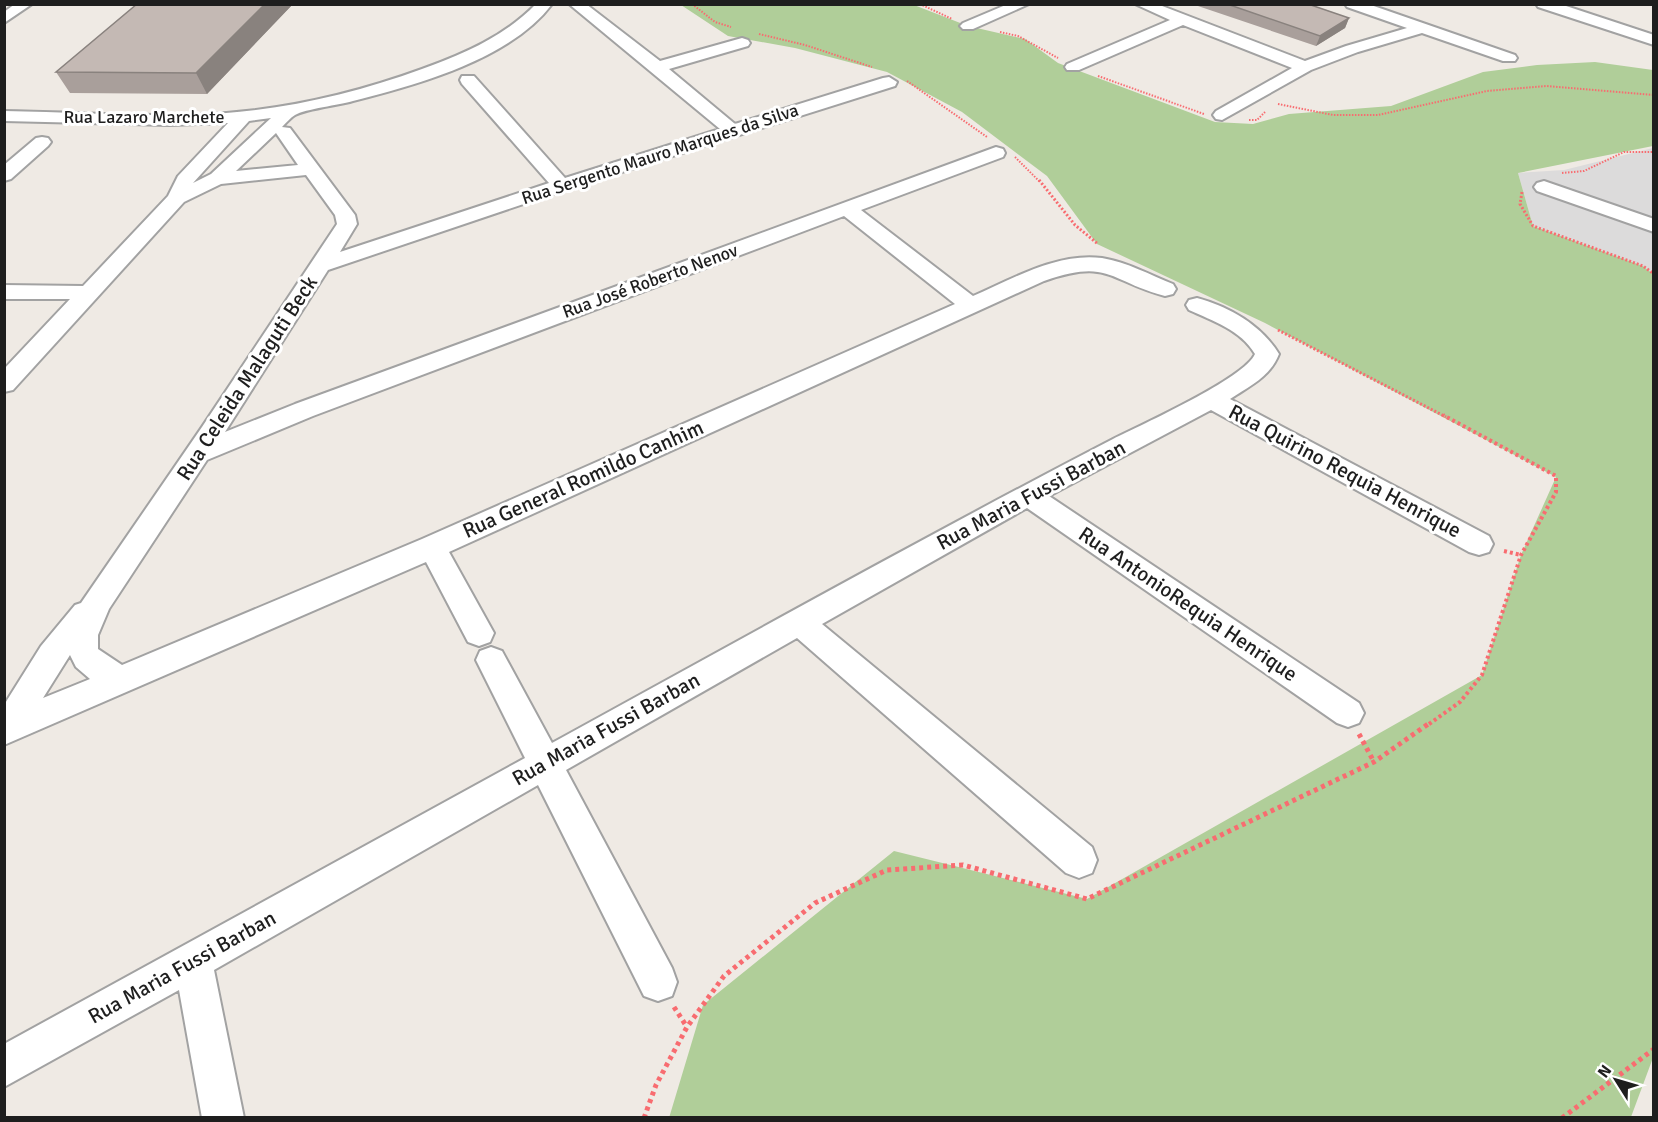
<svg xmlns="http://www.w3.org/2000/svg" width="1658" height="1122" font-family="Signika,sans-serif">
  <rect width="100%" height="100%" fill="#efeae4"/>
  <path fill="#dcdbdb" d="M1653,148V274L1643,266L1533,226L1518,173L1564,170Z"/>
  <path fill="#b0ce99" d="M681,5H914L968,26L1025,39L1058,63L1215,122L1253,124L1289,114L1391,106L1483,72L1537,65L1595,62L1653,70V146L1518,173L1533,226L1643,266L1653,274L1654,1055L1631,1117L669,1118L703,1005L894,851L1087,899L1482,675L1521,555L1556,477L1265,323L1097,244L1047,176L962,112L887,72L795,48L728,36Z"/>
  <g fill="none" stroke-linecap="round" stroke-linejoin="round">
    <defs>
      <path id="minor" d="M15,4H32L4,23V12Z
        M536,4H552C511,59 417,85 353,101C340,105 305,109 295,115C290,118 286,123 282,127L290,128L355,215L357,224L340,252L549,183L462,84L460,80L462,76H474L565,178L720,129L569,4H586L660,61L742,38L748,40L750,43L748,46L669,69L735,124L883,78L889,77L897,82L895,86L568,189L328,270L225,432L295,404L996,147L1003,149L1005,153L1003,157L861,210L973,296C1012,279 1058,252 1102,258C1127,262 1150,275 1173,284L1176,289L1173,294L1165,296C1108,281 1110,258 1044,281L449,552L494,633L490,642L479,646L468,642L426,562L4,745V705L41,646L75,605L81,603L202,427L337,224L335,215L306,175L221,184L184,202L13,390L4,392V369L70,299H4V285L83,286L168,196L178,176L228,123L169,125L4,121V111C67,112 129,116 191,115C270,113 348,96 422,69C464,54 505,36 536,4ZM271,118L211,174L193,183L249,121ZM276,133L298,165L236,171ZM844,216L955,304L422,539L122,665L98,649V635L109,609L207,460L313,416ZM70,655L76,667L90,679L43,698Z
        M1008,4H1029L973,29H963L960,26L963,23Z
        M1135,4H1157L1305,61L1346,46L1407,28L1347,7L1345,4H1368L1515,55L1517,58L1515,61H1503L1422,33L1358,52L1311,70L1222,120L1216,119L1213,115L1216,111L1292,68L1183,25L1079,70H1067L1065,67L1067,64L1170,20Z
        M1536,4H1560L1654,35V45L1538,7Z
        M42,137L48,138L51,142L48,146L11,179L4,181V165L36,138Z
        M1544,181L1654,219V232L1537,191L1534,187L1537,183Z
        M1197,298C1230,307 1261,325 1279,354C1270,377 1250,386 1230,399L1489,536L1493,544L1489,552L1479,555L1469,552L1211,410L1049,496L1359,703L1364,713L1359,723L1348,727L1337,723L1027,508L822,624L1092,847L1097,860L1092,873L1079,878L1066,873L797,638L566,770L672,968L677,982L672,996L658,1001L644,996L538,785L214,970L244,1118H202L179,990L4,1087V1044L525,758L476,660L480,651L491,647L502,651L552,743C738,641 924,537 1113,439C1141,425 1245,378 1255,354C1241,330 1213,321 1189,310L1186,305L1189,300Z"/>
    </defs>
    <use href="#minor" stroke="#a2a2a2" stroke-width="4"/>
    <path stroke="#f86c70" stroke-width="2" stroke-dasharray="1.5 1.5" stroke-linecap="butt" d="M692,4L715,22L731,27
      M920,4L952,19
      M1000,32L1018,36L1058,58
      M759,34L805,45L872,67
      M1098,76L1204,114
      M907,81L987,137
      M1278,104L1333,115H1378L1487,91L1547,86L1654,95
      M1249,120H1257L1265,112
      M1015,157L1040,182
      M1562,173L1584,171L1624,152H1654"/>
    <path stroke="#f86c70" stroke-width="3" stroke-dasharray="2 2" stroke-linecap="butt" d="M1039,180L1075,225L1098,244
      M1522,192L1520,204L1533,226L1643,266L1654,274
      M1278,330L1446,417"/>
    <path stroke="#f86c70" stroke-width="4" stroke-dasharray="3 3" stroke-linecap="butt" d="M1504,551L1521,555
      M1429,724L1460,702L1482,675L1521,555L1556,492V476L1443,415"/>
    <path stroke="#f86c70" stroke-width="5" stroke-dasharray="4 4" stroke-linecap="butt" d="M1359,734L1374,762
      M674,1007L687,1027
      M644,1118L656,1085L687,1027L724,976L815,903L887,870L963,865L1087,899L1374,762L1431,722
      M1562,1118L1654,1049"/>
    <use href="#minor" fill="#fff" fill-rule="evenodd"/>
  </g>
  <path fill="#a99f9b" d="M293,4L207,94L70,93L56,72Z
    M1192,4H1308L1349,18L1345,28L1316,46Z"/>
  <path fill="#89827e" d="M265,4H293L207,94L196,73Z
    M1349,18L1345,28L1316,46L1320,36Z"/>
  <path fill="#c4b9b4" stroke="#89827e" stroke-width="1.5" d="M137,4H265L196,73L56,72Z
    M1227,4H1308L1349,18L1320,36Z"/>
  <g text-anchor="middle" stroke-width="6" stroke-linejoin="round" paint-order="stroke">
    <g font-size="18" fill="#1e1e1e" stroke="#fff">
      <text x="144" y="123">Rua Lazaro Marchete</text>
      <text transform="translate(660 154) rotate(-18)" y="6">Rua Sergento Mauro Marques da Silva</text>
      <text transform="translate(650 281) rotate(-20)" y="6">Rua José Roberto Nenov</text>
    </g>
    <g font-size="21" fill="#1e1e1e" stroke="#fff">
      <text transform="translate(247 378) rotate(-57)" y="7">Rua Celeida Malaguti Beck</text>
      <text transform="translate(1345 471) rotate(28)" y="7">Rua Quirino Requia Henrique</text>
      <text transform="translate(583 479) rotate(-24)" y="7">Rua General Romildo Canhim</text>
      <text transform="translate(1031 495) rotate(-28)" y="7">Rua Maria Fussi Barban</text>
      <text transform="translate(1188 604) rotate(34)" y="7">Rua AntonioRequia Henrique</text>
      <text transform="translate(606 729) rotate(-29)" y="7">Rua Maria Fussi Barban</text>
      <text transform="translate(182 967) rotate(-29)" y="7">Rua Maria Fussi Barban</text>
    </g>
  </g>
  <rect width="1658" height="1122" fill="none" stroke="#1e1e1e" stroke-width="12"/>
  <g transform="translate(1616 1080) rotate(307)" stroke="#ffffff" stroke-width="4.5" paint-order="stroke">
  <path d="M0-4.5L10 22L0 15L-10 22Z" fill="#1e1e1e"/>
  <text y="-9" font-size="16" font-weight="bold" text-anchor="middle" fill="#1e1e1e">N</text>
  </g>
</svg>
